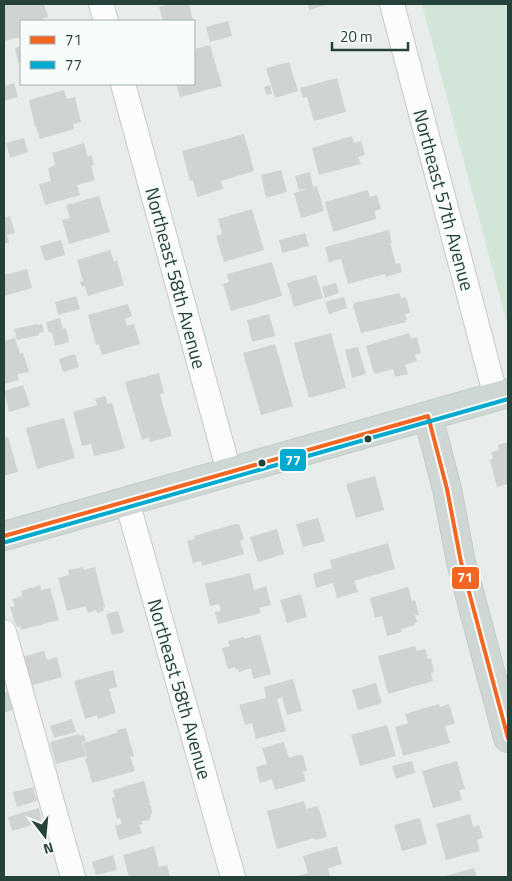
<svg xmlns="http://www.w3.org/2000/svg" width="512" height="881" font-family="'Titillium Web',sans-serif">
  <rect width="100%" height="100%" fill="#e8edeb"/>
  <path fill="#d1e6d8" d="M422,4H508V327Z"/>
  <path fill="#cfd4d2" d="M4,4H44L48,17L41,19L42,21H21V37L4,41Z
    M170,4H189L193,21H163L159,7Z
    M308,4H329L309,10Z
    M228,21L232,36L210,42L206,27Z
    M210,45L222,86L180,97L176,84H194V49Z
    M21,46V62L18,63L15,48Z
    M289,62L298,91L275,98L266,68Z
    M337,78L346,112L314,121L307,97L303,98L300,88Z
    M14,83L18,97L4,101V86Z
    M270,85L272,94L266,95L264,87Z
    M64,90L67,99L75,97L81,122L73,124L74,129L40,139L36,126L35,127L29,100Z
    M244,134L254,171L221,181L223,189L197,197L193,180L190,181L182,151Z
    M352,136L354,143L361,141L365,155L358,157L361,164L319,175L312,148Z
    M24,138L28,152L10,158L6,143Z
    M84,143L88,157L91,155L94,165L91,166L95,180L77,185L80,195L45,205L39,184L51,181L48,168L55,165L52,153Z
    M281,170L287,192L266,198L261,175Z
    M310,172L313,187L317,186L324,211L301,218L294,193L307,189L299,190L295,176Z
    M368,190L370,197L377,195L381,209L375,211L376,219L333,232L325,202Z
    M99,196L110,232L69,244L62,220L70,218L66,205Z
    M252,209L264,250L224,262L216,236L222,234L218,219Z
    M10,216L15,233L7,235L9,243L4,244V218Z
    M389,230L392,243H390L396,264L400,263L402,272L386,277L385,274L348,284L341,259L329,262L325,247Z
    M305,233L309,246L282,253L279,240Z
    M61,240L65,255L45,261L40,246Z
    M110,250L114,262L117,260L124,285L88,296L85,286L82,287L80,282L83,281L77,260Z
    M272,262L282,296L231,311L223,284L229,282L227,274Z
    M27,269L32,288L4,296V275Z
    M316,275L323,298L294,307L287,283Z
    M336,283L339,293L325,298L322,287Z
    M399,293L401,298L406,297L410,311V313L405,314L407,320H405L406,322L361,333L353,305H354V303Z
    M76,296L80,309L58,315L55,302Z
    M344,297L347,308L329,314L325,302Z
    M128,304L132,316L125,319L127,326L134,324L140,344L102,355L99,344L96,345L88,315Z
    M269,314L275,336L252,342L247,320Z
    M60,318L63,329L66,328L69,342L55,346L52,332L49,333L46,322Z
    M37,324L38,325L42,324L44,332L39,333V335L17,340L14,329Z
    M331,333L346,388L309,398L294,343Z
    M409,333L411,339L417,337L421,353L415,355L417,361L405,365L408,374L395,377L393,369L374,374L366,346Z
    M15,338L20,354L23,353L29,372L17,374L19,380L4,384V341Z
    M275,344L293,406L261,415L243,353Z
    M358,347L366,374L352,378L345,350Z
    M75,354L79,367L63,372L59,359Z
    M159,373L164,393L160,395L172,436L150,442L149,438L142,440L125,382Z
    M23,385L30,406L9,412L4,391Z
    M106,396L107,404L112,403L125,448L120,450L94,456L91,444L82,446L73,412L97,405L95,399Z
    M64,418L75,458L37,469L26,428Z
    M8,437L18,472L4,476V438Z
    M508,442V484L497,487L490,460L493,459L491,452L499,450L498,445Z
    M375,476L384,510L356,518L346,484Z
    M318,518L325,541L303,547L296,524Z
    M235,524H239L244,539L240,541L244,554L202,566L201,561L193,563L187,541L195,539L194,536Z
    M277,529L284,554L258,562L250,537Z
    M388,543L395,569L354,581L358,592L337,598L333,583L316,588L313,574L332,568L330,560Z
    M83,567L84,570L95,567L105,607H103L104,611L97,613L96,610L88,613L86,606L67,611L58,578L69,575L68,570Z
    M250,573L254,590L266,586L271,605L259,608L261,613L218,624L215,612L221,611L219,604L210,606L205,584Z
    M40,585L41,590L50,588L59,620L21,630L20,626L17,627L16,623H15L10,607L15,606L12,599L22,596L21,591Z
    M408,587L412,601L415,600L419,615H415L417,622L414,623L415,625L401,629L402,632L387,636L382,616L375,618L370,598Z
    M301,594L307,617L287,623L280,600Z
    M118,611L124,632L112,635L106,614Z
    M260,634L271,674L253,679L251,668L239,672L238,669L236,670L235,667L228,669L222,648L230,646L228,641L244,637V639Z
    M415,646L417,651L425,649L428,659L431,658L434,672L431,673L433,681L388,694L378,656Z
    M44,651L47,660L57,657L62,677L26,687L18,658Z
    M113,670L117,687L109,689L116,713L98,719L97,715L85,719L74,681Z
    M293,679L302,711L287,715L282,697L277,699L286,731L256,739L252,723L245,725L239,705L266,698L264,687Z
    M376,683L382,703L358,710L352,690Z
    M10,691L15,709L4,713V693Z
    M439,704L440,707L449,704L455,724L445,726L450,743L403,756L395,727L408,723L405,714Z
    M72,719L76,732L54,738L50,726Z
    M387,725L396,756L360,766L351,735Z
    M126,728L134,756L130,757L135,771L92,783L85,759L87,758L83,743L117,733V730Z
    M79,734L80,736L84,735L86,741L82,742L86,756L56,764L50,742Z
    M284,742L289,758L298,755H303L307,771L303,772L306,781L275,790L272,779L260,783L256,767L267,764L262,748Z
    M412,761L415,773L396,779L392,766Z
    M457,761L465,789L459,790L462,800L433,808L422,771Z
    M144,781L150,803L148,804L151,806L152,812L149,820L142,821L143,824L139,825L142,833L119,840L115,826L122,824L120,818L117,819L112,798L115,797L113,790Z
    M33,787L37,801L17,807L13,792Z
    M304,801L306,809L318,806L327,837L315,840L314,838L277,849L267,811Z
    M39,808L42,822L12,831L8,817Z
    M470,814L473,827L479,825L483,838L477,840L480,851L446,860L436,824Z
    M420,818L427,844L402,851L394,825Z
    M154,846L159,867L167,865L170,877H129L123,855Z
    M337,846L342,864L328,868L330,877H294L308,873L303,856Z
    M113,855L117,870L96,875L92,862Z
    M474,868L477,877H442Z"/>
  <g fill="none" stroke-linecap="round" stroke-linejoin="round">
    <defs>
      <path id="minor" d="M101,4L106,21
        M392,4L496,397
        M123,84L229,472
        M127,501L233,877
        M4,632L73,877"/>
      <path id="major" d="M428,416L447,489L461,562L508,738
        M4,536L508,393"/>
    </defs>
    <use href="#minor" stroke="#c5cac8" stroke-width="26"/>
    <use href="#major" stroke="#c3ccc9" stroke-width="30"/>
    <use href="#minor" stroke="#fcfcfc" stroke-width="24"/>
    <use href="#major" stroke="#cfd7d5" stroke-width="28"/>
    <defs>
      <path id="bus-1" d="M428,416L447,489L461,562L508,738
        M4,536L428,416"/>
      <path id="bus-2" d="M6,542L508,399"/>
    </defs>
    <use href="#bus-1" stroke="#f7fbf9" stroke-width="8"/>
    <use href="#bus-2" stroke="#f7fbf9" stroke-width="8"/>
    <use href="#bus-1" stroke="#f26522" stroke-width="4"/>
    <use href="#bus-2" stroke="#00a9ce" stroke-width="4"/>
  </g>
  <g fill="#24423a" stroke="#f7fbf9" stroke-width="2">
    <circle cx="368" cy="439" r="4.5"/>
    <circle cx="262" cy="463" r="4.5"/>
  </g>
  <g text-anchor="middle" stroke-width="4" stroke-linejoin="round" paint-order="stroke">
    <g font-size="19" fill="#24423a" stroke="#f7fbf9">
      <text transform="translate(444 200) rotate(75)" y="7">Northeast 57th Avenue</text>
      <text transform="translate(176 278) rotate(75)" y="7">Northeast 58th Avenue</text>
      <text transform="translate(180 689) rotate(74)" y="7">Northeast 58th Avenue</text>
    </g>
  </g>
  <g stroke="#f7fbf9" stroke-width="2">
    <rect x="279" y="448" width="28" height="24" rx="5" fill="#00a9ce"/>
    <rect x="451" y="566" width="29" height="24" rx="5" fill="#f26522"/>
  </g>
  <g font-size="14" text-anchor="middle" font-weight="bold" fill="#fff">
    <text x="293" y="465">77</text>
    <text x="465" y="582">71</text>
  </g>
  <rect width="512" height="881" fill="none" stroke="#24423a" stroke-width="10"/>
  <rect x="20" y="20" width="175" height="65" fill="#f7fbf9" stroke="#a3b1ad"/>
  <rect x="30" y="36" width="25" height="8" fill="#f26522" stroke="#a3b1ad"/>
  <text x="65" y="45" font-size="15" fill="#24423a">71</text>
  <rect x="30" y="61" width="25" height="8" fill="#00a9ce" stroke="#a3b1ad"/>
  <text x="65" y="70" font-size="15" fill="#24423a">77</text>
  <g transform="translate(45 836) rotate(164)" stroke="#f7fbf9" stroke-width="4" paint-order="stroke">
  <path d="M0-4L9 19L0 12L-9 19Z" fill="#24423a"/>
  <text y="-8" font-size="14" font-weight="bold" text-anchor="middle" fill="#24423a">N</text>
  </g>
  <path d="M332 42v8h76v-8" fill="none" stroke="#24423a" stroke-width="2.5"/>
  <text x="340" y="42" font-size="15" fill="#24423a" stroke="#f7fbf9" stroke-width="4" paint-order="stroke">20 m</text>
</svg>
